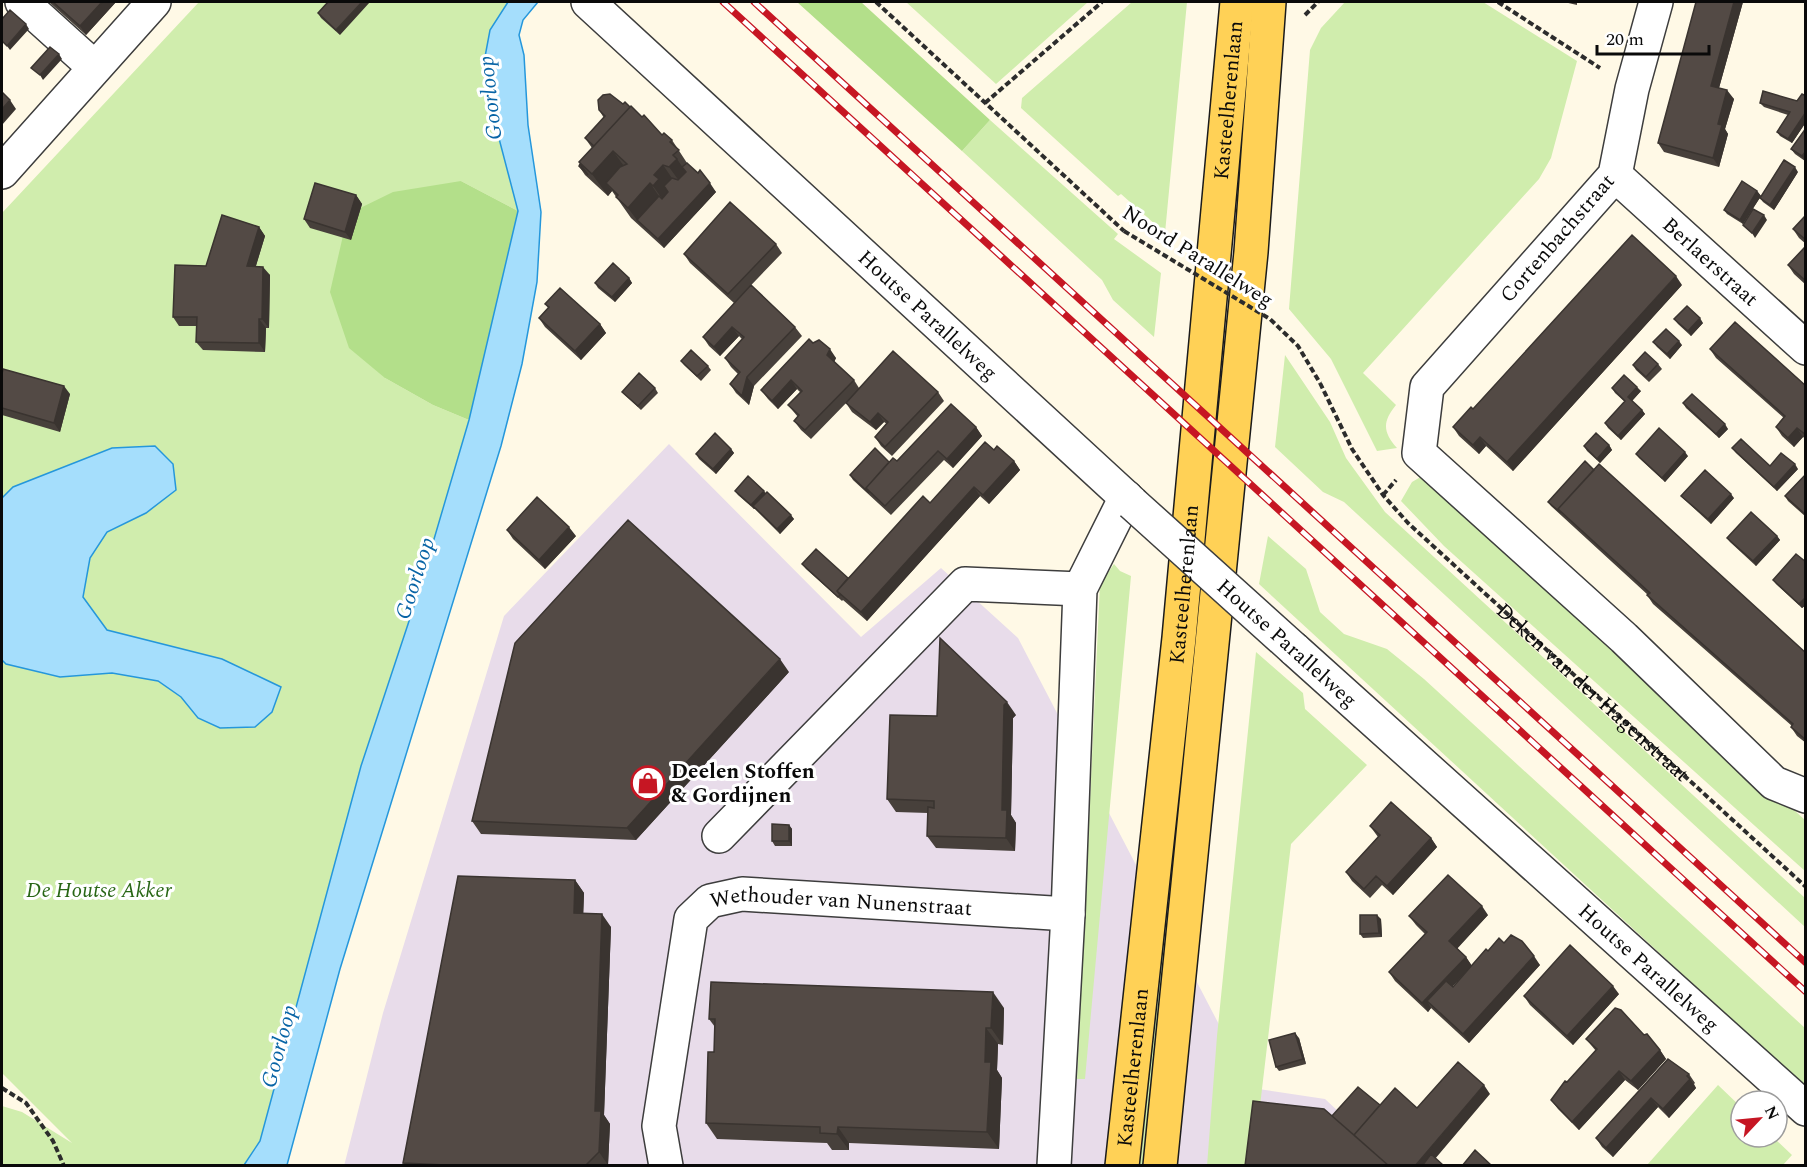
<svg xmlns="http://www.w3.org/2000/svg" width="1807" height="1167" font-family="Spectral,serif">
  <rect width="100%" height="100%" fill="#fff9e6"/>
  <path fill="#e8dcea" d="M669,444L861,637L941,568L1018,638L1252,1088L1325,1099L1396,1165L344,1166L383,1013L504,616Z"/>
  <path fill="#d0edad" d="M199,2H508L490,30L496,127L518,211L461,181L385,378L433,405L469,420L417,597L361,766L260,1141L244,1165H2V1106L22,1112L72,1143L2,1073V660L6,664L60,677L112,673L158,681L181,697L198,718L220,728L255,726L222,659L107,630L82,597L90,558L107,532L146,513L155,446L112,448L13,487L2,498V213Z
    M906,2H1088L996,84Z
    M1132,2H1187L1165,233L1121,194L1118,196L1021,108L1022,98Z
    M1345,2H1483L1577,61L1551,158L1539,179L1363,373L1396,405C1383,421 1382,431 1397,448L1377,451L1331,359L1289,309L1310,50L1321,28Z
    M990,120L1118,234L1114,239L1161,273L1154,337L1113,300L1102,280L962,151Z
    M1285,355L1330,422L1346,458L1385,512L1805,898V927L1344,502L1323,492L1275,447Z
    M1424,475L1805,820V871L1444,546L1401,501L1412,482Z
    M1268,536L1306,569L1320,612L1344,634L1387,649L1424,679L1805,1028V1087L1259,584Z
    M1114,564L1120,571L1131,576L1085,1079H1077L1100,584Z
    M1185,634L1198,636L1148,1165L1135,1166Z
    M1256,652L1303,693L1305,709L1367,765L1291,844L1253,1165L1207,1166L1217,1036Z
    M1718,1085L1741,1107V1137H1773L1792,1155L1783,1165H1647Z"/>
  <path fill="#b3df8a" d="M797,2H861L990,120L962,151Z
    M461,181L518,211L469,420L433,405L385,378L349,348L330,292L348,214L393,192Z"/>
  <path fill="#a5defc" stroke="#2597db" stroke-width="1.5" d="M508,2H538L523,20L519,35L524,55L528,125L541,212L537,282L522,364L501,446L340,969L287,1165H244L260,1141L361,766L417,597L469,420L518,211L496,127L484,62L490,30Z
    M155,446L173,464L176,490L146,513L107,532L90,558L83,597L107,630L222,659L281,687L272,712L255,727L220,728L198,718L181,697L158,681L112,673L60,677L6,664L2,660V498L13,487L112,448Z"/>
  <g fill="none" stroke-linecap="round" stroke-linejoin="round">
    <defs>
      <g id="minor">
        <path d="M22,2L94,67"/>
        <path id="s2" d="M588,2L1132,503"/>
        <path d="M1656,2L1632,89L1615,175L1427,387L1419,453L1624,638L1774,783L1806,796"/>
        <path d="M2,172L154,2"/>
        <path id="s3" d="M1615,175L1806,348"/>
        <path id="s4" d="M1294,649L1806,1109"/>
        <path d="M719,836L965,584L1080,589"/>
        <path id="s5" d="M666,1166L659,1126L691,919L710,901L742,894L1068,914"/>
        <path d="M1054,1166L1068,914L1080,589L1126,497"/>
      </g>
      <g id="major">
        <path id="s6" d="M1122,1166L1179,638L1237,2"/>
        <path d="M1160,1166L1251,252L1269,2"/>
      </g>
    </defs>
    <use href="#minor" stroke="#3d3d3d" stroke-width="36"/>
    <use href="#major" stroke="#1b1b1b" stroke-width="36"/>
    <g stroke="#2c2c2c" stroke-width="4" stroke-dasharray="6 3" stroke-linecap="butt">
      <path d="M876,2L1124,231"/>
      <path d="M1498,2L1600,68"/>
      <path d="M1305,15L1318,2"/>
      <path d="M985,103L1102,2"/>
      <path id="s1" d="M1320,383L1352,449L1383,495L1408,523L1806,887"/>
      <path d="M1383,495L1396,480"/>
      <path d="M2,1088L26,1103L53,1141L64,1166"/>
    </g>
    <use href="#minor" stroke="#fff" stroke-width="33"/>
    <use href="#major" stroke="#ffd156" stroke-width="33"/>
    <defs>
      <path id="rail" d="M723,2L1806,992
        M754,2L1806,963"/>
    </defs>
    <use href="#rail" stroke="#c61623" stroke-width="7"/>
    <use href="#rail" stroke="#fff" stroke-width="4.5" stroke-dasharray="14" stroke-linecap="butt"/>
    <defs>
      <path id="minor-bridge" d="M1132,503L1294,649"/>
    </defs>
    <use href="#minor-bridge" stroke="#3d3d3d" stroke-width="36" stroke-linecap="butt"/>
    <path stroke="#2c2c2c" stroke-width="4" stroke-dasharray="6 3" stroke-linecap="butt" d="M1124,231L1270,319L1298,346L1320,383"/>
    <use href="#minor-bridge" stroke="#fff" stroke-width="33"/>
  </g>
  <path fill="#47403b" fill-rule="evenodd" d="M49,2H116L86,35Z
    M328,2L340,35L321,18L318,13Z
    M1564,2H1577V5Z
    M1743,2L1719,88L1734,99L1725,129L1728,134L1719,167L1664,152L1658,143Z
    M1806,96V122L1792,143L1780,136L1777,132L1788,115L1764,107L1760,103L1797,101Z
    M623,104L630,107L662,135L672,140L687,163L716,192L664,248L631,218L612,191L608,196L585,175L579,166L592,148L585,138L604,118L599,110Z
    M1806,128V160L1805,161L1795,154L1791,149Z
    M1798,172L1774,210L1763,202L1760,198Z
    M1757,191L1761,196L1743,224L1727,214L1724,210Z
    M356,195L362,204L351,240L310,228L304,219Z
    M1806,215V244L1799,238L1793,229Z
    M259,227L265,236L256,266L270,275L269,328H266L265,352L203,350L196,342L197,326H179L173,317L206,266Z
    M776,244L782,253L734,303L690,263L684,254Z
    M1806,246V285L1794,274L1788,265Z
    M629,278L632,283L615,302L598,288L595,283Z
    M751,285L795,327L802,336L754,386L749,405L736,393L730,384L738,374L731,367L725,358L742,339L739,336L720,356L709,346L703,337Z
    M1682,285L1513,471L1486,446L1479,454L1459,436L1453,427L1473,409Z
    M545,304L600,324L606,333L581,360L545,327L539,318L548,308Z
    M1674,319L1703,323L1691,336L1678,324Z
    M1653,342L1682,345L1670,359L1657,347Z
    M813,343L836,358L834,362L854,380L859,388L938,392L944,401L892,456L881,446L875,437L887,424L884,422L876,430L852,412L846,403L849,400L811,439L801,430L794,421L798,417L788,405L800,392L797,389L778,409L768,399L761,390Z
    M1710,349L1806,386V439L1803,437L1794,447L1782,436L1776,427L1784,418L1716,358Z
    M681,361L708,366L711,370L701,381L684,365Z
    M1658,364L1662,369L1649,382L1636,370L1633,365Z
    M2,374L70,394L60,432L2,415Z
    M655,388L658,393L641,410L626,396L622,392Z
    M1612,388L1641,391L1632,401L1642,410L1645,414L1621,440L1608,428L1605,423L1625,402L1615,393Z
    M1683,403L1728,429L1719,438L1686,408Z
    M976,427L982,436L953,468L944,460L891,515L853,480L850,475L889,462L897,461Z
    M1609,445L1612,450L1600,463L1587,451L1584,446Z
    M1732,448L1770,466L1798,469L1777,491L1736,453Z
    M731,449L734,453L716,474L699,459L696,454Z
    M994,450L1014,461L1020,470L989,504L980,496L867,621L843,600L842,601L806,569L802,564L848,578L930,503Z
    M1636,454L1688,456L1665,482L1639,458Z
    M1594,470L1806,653V743L1797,736L1791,727L1792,726L1653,604L1647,595H1648L1551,506L1548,502Z
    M1806,474V517L1788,501L1785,496Z
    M735,491L766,493L794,519L780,534L755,509H754L738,495Z
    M1681,496L1734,498L1711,524L1685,500Z
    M507,530L576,536L545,569L513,539Z
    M1777,536L1780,540L1756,566L1730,542L1727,538Z
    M1806,562V605L1802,608L1776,584L1773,580Z
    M789,672L636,840L481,834L472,821Z
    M1016,715L1013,718L1011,815L1016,823L1015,851L936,848L927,836L928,813L896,812L887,799L937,716Z
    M789,825L792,829V846H775L772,841Z
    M1370,826L1431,838L1437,847L1393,895L1382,885L1370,898L1352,881L1346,872L1378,837Z
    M575,880L584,893L583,913L611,927L604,1115L610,1124L608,1165L405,1166L403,1163Z
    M1488,915L1457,948L1466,957L1472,966L1488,951L1504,943L1540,965L1469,1043L1431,1008L1428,1012L1395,981L1389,972L1425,934L1416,925L1409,916ZM1472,966L1453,987L1452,986Z
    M1381,919L1382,937L1363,938L1360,934Z
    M1619,994L1573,1045L1530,1005L1524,996Z
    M1004,1008L1003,1045L998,1044L997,1070L1002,1078L999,1149L849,1143V1150H832L827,1143L717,1139L706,1123L714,1052L715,1027L709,1019Z
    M1644,1035L1660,1050L1666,1059L1638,1090L1625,1080L1579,1130L1558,1109L1551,1100L1596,1051L1586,1039Z
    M1299,1038L1306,1064L1279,1071L1276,1067Z
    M1689,1074L1695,1083L1694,1084L1696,1088L1669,1118L1658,1107L1613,1157L1602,1147L1596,1138Z"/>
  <path fill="#3a3430" d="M102,2H116L86,35L80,26Z
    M362,2H370L340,35L336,30Z
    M1734,2H1743L1717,95L1711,86Z
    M26,24L29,29L10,50L7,46Z
    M59,54L62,59L43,80L40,75Z
    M1727,90L1734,99L1725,129L1728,134L1719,167L1713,158L1718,124Z
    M10,100L16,109L2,125V109Z
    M1806,112V122L1792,143L1788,139Z
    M613,151L629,173L606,183L612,191L608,196L592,174Z
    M1806,151V160L1805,161L1802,156Z
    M677,159L692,181L685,189L669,167Z
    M663,165L678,187L668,207L653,186L654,175Z
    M1795,167L1798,172L1774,210L1770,205Z
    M650,183L665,205L637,220L628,208Z
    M710,183L716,192L664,248L658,239Z
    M1757,191L1761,196L1743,224L1740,220Z
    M356,195L362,204L351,240L345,232Z
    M1764,215L1767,220L1755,238L1752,233Z
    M259,227L265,236L253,275L247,266Z
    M263,267L270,275L269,328L262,319Z
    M1676,276L1682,285L1513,471L1507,462Z
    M629,278L632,283L615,302L612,297Z
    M1700,318L1703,323L1691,336L1688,331Z
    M259,319L266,328L265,352L259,343Z
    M600,324L606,333L581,360L575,351Z
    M732,327L739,336L720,356L714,347Z
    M1679,341L1682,345L1670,359L1667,354Z
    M830,349L836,358L833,364L827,355Z
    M747,377L754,386L749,405L742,396Z
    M791,380L797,389L778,409L772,401Z
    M64,386L70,394L60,432L54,423Z
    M1637,387L1641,391L1631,402L1628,397Z
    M1642,410L1645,414L1621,440L1618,436Z
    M878,413L884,422L876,430L870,422Z
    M1725,424L1728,429L1719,438L1716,434Z
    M976,427L982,436L953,468L947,459Z
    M1797,428L1803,437L1794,447L1788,438Z
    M1480,437L1486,446L1479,454L1473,445Z
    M1609,445L1612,450L1600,463L1597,459Z
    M731,449L734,453L716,474L713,469Z
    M1685,452L1688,456L1665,482L1662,478Z
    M1014,461L1020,470L989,504L983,495Z
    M1795,464L1798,469L1777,491L1774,487Z
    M974,487L980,496L867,621L861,612Z
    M764,491L767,495L753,506L755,509H754L751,505Z
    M1731,494L1734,498L1711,524L1708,519Z
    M791,515L794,519L780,534L777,529Z
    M569,527L576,536L545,569L539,560Z
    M1777,536L1780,540L1756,566L1753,561Z
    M1806,597V605L1802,608L1799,604Z
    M780,659L789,672L636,840L627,828Z
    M1007,702L1016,715L1013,718L1011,815L1016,823L1015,851L1006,838L1002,810L1004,705Z
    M789,825L792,829V846L789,841Z
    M1431,838L1437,847L1393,895L1387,886Z
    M575,880L584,893L583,926L574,913Z
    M1482,906L1488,915L1456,950L1449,941Z
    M602,914L611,927L604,1115L610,1124L608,1165L599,1152L595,1111Z
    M1377,915L1381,919L1382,937L1379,933Z
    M1534,956L1540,965L1469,1043L1463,1034Z
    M1466,957L1472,966L1433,1007L1427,1001L1431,1008L1428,1012L1422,1003Z
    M1613,986L1619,994L1573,1045L1567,1036Z
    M993,992L1004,1008L1003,1045L991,1028Z
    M986,1028L998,1044L997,1070L1002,1078L999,1149L987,1132L985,1062Z
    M1295,1033L1299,1038L1306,1064L1303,1059Z
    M1660,1050L1666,1059L1638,1090L1631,1081Z
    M1619,1071L1625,1080L1579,1130L1572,1122Z
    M1690,1079L1696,1088L1669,1118L1663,1109Z
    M1484,1085L1490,1094L1429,1166H1415Z
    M1651,1098L1658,1107L1613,1157L1606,1148Z
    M838,1127L849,1143V1150L837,1134Z"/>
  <path fill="#534a45" stroke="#3a3430" stroke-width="1.5" d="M53,2H102L80,26Z
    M328,2H362L336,30L318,13Z
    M1696,2H1734L1711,86L1727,90L1718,124L1722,125L1713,158L1658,143Z
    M10,10L26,24L7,46L2,41V19Z
    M50,47L59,54L40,75L31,68Z
    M1763,91L1797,101L1802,94L1806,96V112L1788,139L1777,132L1790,112L1760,103Z
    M2,92L10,100L2,109Z
    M610,94L623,104L625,102L630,107L594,146L585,138L605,116L599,110L598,100L603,95Z
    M631,106L642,117L644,115L662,135L664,133L672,140L670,142L679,150L673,155L677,159L669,167L663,165L654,175L659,179L653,186L650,183L628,208L616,197L618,195L606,183L620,167L627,164L613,151L592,174L579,162Z
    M1806,128V151L1802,156L1791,149Z
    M1784,160L1795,167L1770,205L1760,198Z
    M687,163L698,173L700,170L710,183L658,239L637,220L659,196L662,199L668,192L664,186L672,178L678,180L686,172L682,167Z
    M580,164L588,175L579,166Z
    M1742,181L1757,191L1740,220L1724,210Z
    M315,183L356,195L345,232L304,219Z
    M730,202L776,244L728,294L684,254Z
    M1753,209L1764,215L1752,233L1743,225Z
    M222,215L259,227L247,266L263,267L262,319H259V343L196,342L197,317H173L175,265L206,266Z
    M1806,215V240L1793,229Z
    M1632,235L1676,276L1507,462L1480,437L1473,445L1453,427L1471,407L1473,409Z
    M1806,246V281L1788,265Z
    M613,263L629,278L612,297L595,283Z
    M751,285L795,327L747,377L742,396L730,384L740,372L725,358L744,337L732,327L714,347L703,337Z
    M560,288L600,324L575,351L539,318L549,307L545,304Z
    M1687,306L1700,318L1688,331L1674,319Z
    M1735,322L1806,386V435L1797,428L1788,438L1776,427L1785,416L1710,349Z
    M1666,329L1679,341L1667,354L1653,342Z
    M809,339L813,343L819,340L830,349L827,355L854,380L805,430L794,421L799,415L788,405L802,391L791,380L772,401L761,390Z
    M691,350L708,366L697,376L681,361Z
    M893,351L938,392L885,447L875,437L888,422L878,413L870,422L846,403Z
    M1645,352L1658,364L1646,377L1633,365Z
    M3,369L64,386L54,423L2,408V374Z
    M639,373L655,388L638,406L622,392Z
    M1624,375L1637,387L1628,397L1642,410L1618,436L1605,423L1625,401L1612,388Z
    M1692,394L1725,424L1716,434L1683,403Z
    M951,404L976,427L947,459L938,451L885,506L866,488L893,458L897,461Z
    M1659,428L1685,452L1662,478L1636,454Z
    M715,433L731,449L713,469L696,454Z
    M1596,433L1609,445L1597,459L1584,446Z
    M1741,439L1770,466L1781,453L1795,464L1774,487L1732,448Z
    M985,442L994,450L997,446L1014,461L983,495L974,487L861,612L837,591L923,496L930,503Z
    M875,448L889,462L866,488L869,493L850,475Z
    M1585,461L1594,470L1558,509L1561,513L1548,502Z
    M1599,464L1806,653V740L1791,727L1793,724L1647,595L1650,593L1558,509Z
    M1705,470L1731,494L1708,519L1681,496Z
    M1806,474V515L1785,496Z
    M748,476L764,491L751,505L735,491Z
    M767,492L791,515L777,529L753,506Z
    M537,497L569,527L539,560L507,530Z
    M1751,512L1777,536L1753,561L1727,538Z
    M628,520L780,659L627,828L472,821L515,643Z
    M816,549L848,578L837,591L840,595L838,597L802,564Z
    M1796,554L1806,562V597L1799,604L1773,580Z
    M940,638L1007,702L1004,705L1002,810H1007L1006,838L927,836L928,807L934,808V801L887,799L890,715L937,716Z
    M1391,802L1431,838L1387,886L1376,876L1364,889L1346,872L1380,835L1370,826Z
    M772,824L789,825V841H772Z
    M1448,875L1482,906L1449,941L1466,957L1422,1003L1389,972L1427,932L1409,916Z
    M458,876L575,880L574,913L602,914L595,1111H601L599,1152L585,1166H465L403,1163Z
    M1360,915H1377L1379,933L1360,934Z
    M1511,935L1522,941L1534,956L1463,1034L1427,1001L1446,981L1453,987L1486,949L1488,951L1499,938L1504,943Z
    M1570,945L1613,986L1567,1036L1524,996Z
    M711,982L993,992L991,1028H986L985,1062H991L987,1132L838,1127L837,1134L820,1133V1127L706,1123L708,1052H714L715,1019H709Z
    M1615,1008L1621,1010L1644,1035L1647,1034L1660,1050L1631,1081L1619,1071L1572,1122L1551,1100L1565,1081L1567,1082L1597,1049L1586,1039Z
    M1295,1033L1303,1059L1276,1067L1269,1040Z
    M1668,1059L1689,1074L1687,1076L1690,1079L1663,1109L1651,1098L1606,1148L1596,1138Z
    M1458,1062L1484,1085L1415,1166H1389L1354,1135L1395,1088L1417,1108Z
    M1358,1087L1380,1105L1354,1135L1332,1116Z
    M1253,1101L1324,1109L1389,1166H1245Z
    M1475,1150L1492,1166H1462Z
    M1431,1154L1444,1166H1422Z"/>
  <defs>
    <symbol id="shop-ring" viewBox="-11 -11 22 22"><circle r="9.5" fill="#fff" stroke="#c61623" stroke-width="1.5"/><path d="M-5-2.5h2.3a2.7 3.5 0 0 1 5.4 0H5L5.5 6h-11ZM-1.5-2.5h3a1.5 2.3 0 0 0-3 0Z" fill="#c61623"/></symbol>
  </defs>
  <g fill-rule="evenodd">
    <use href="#shop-ring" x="629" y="764" width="38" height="38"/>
  </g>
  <g text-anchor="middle" stroke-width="6" stroke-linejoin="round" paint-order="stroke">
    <g font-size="21" fill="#0a0a0a" stroke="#fff">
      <text dy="7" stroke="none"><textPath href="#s6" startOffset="1071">Kasteelherenlaan</textPath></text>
      <text transform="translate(1557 238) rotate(-49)" y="7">Cortenbachstraat</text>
      <text transform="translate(1198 256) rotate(32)" y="7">Noord Parallelweg</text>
      <text dy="7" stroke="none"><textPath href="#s3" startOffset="129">Berlaerstraat</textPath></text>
      <text dy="7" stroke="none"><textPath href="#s2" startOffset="462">Houtse Parallelweg</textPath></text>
      <text dy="7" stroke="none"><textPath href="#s6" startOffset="585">Kasteelherenlaan</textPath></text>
      <text transform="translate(1287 643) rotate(42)" y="7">Houtse Parallelweg</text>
      <text dy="7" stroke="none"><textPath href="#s1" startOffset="417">Deken van der Hagenstraat</textPath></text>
      <text dy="7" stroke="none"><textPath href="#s5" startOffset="408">Wethouder van Nunenstraat</textPath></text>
      <text dy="7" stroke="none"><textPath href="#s4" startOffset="477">Houtse Parallelweg</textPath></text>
      <text dy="7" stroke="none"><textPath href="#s6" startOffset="99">Kasteelherenlaan</textPath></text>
    </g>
    <g font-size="21" font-weight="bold" fill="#0a0a0a" stroke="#fff" text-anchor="start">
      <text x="671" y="778">Deelen Stoffen<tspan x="671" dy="24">&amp; Gordijnen</tspan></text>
    </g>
    <g font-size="21" font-style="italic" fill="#286615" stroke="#fff">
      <text x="99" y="897">De Houtse Akker</text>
    </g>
    <g font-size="22" font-style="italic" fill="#0965a6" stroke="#fff">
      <text transform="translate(489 98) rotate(-96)" y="8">Goorloop</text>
      <text transform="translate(414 578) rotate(-72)" y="8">Goorloop</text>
      <text transform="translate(278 1046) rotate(-75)" y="8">Goorloop</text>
    </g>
  </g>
  <rect width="1807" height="1167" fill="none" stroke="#0a0a0a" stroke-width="6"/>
  <g transform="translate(1759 1119) rotate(64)"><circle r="28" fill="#ffffff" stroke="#9d9d9d" stroke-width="1.5"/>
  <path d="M0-4.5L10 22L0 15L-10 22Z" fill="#c61623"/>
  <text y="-9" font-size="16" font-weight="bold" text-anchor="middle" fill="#0a0a0a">N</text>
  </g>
  <path d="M1597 45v9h112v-9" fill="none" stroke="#0a0a0a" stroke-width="3"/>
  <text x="1606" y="45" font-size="18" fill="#0a0a0a" stroke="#ffffff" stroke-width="4.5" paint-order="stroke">20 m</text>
</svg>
